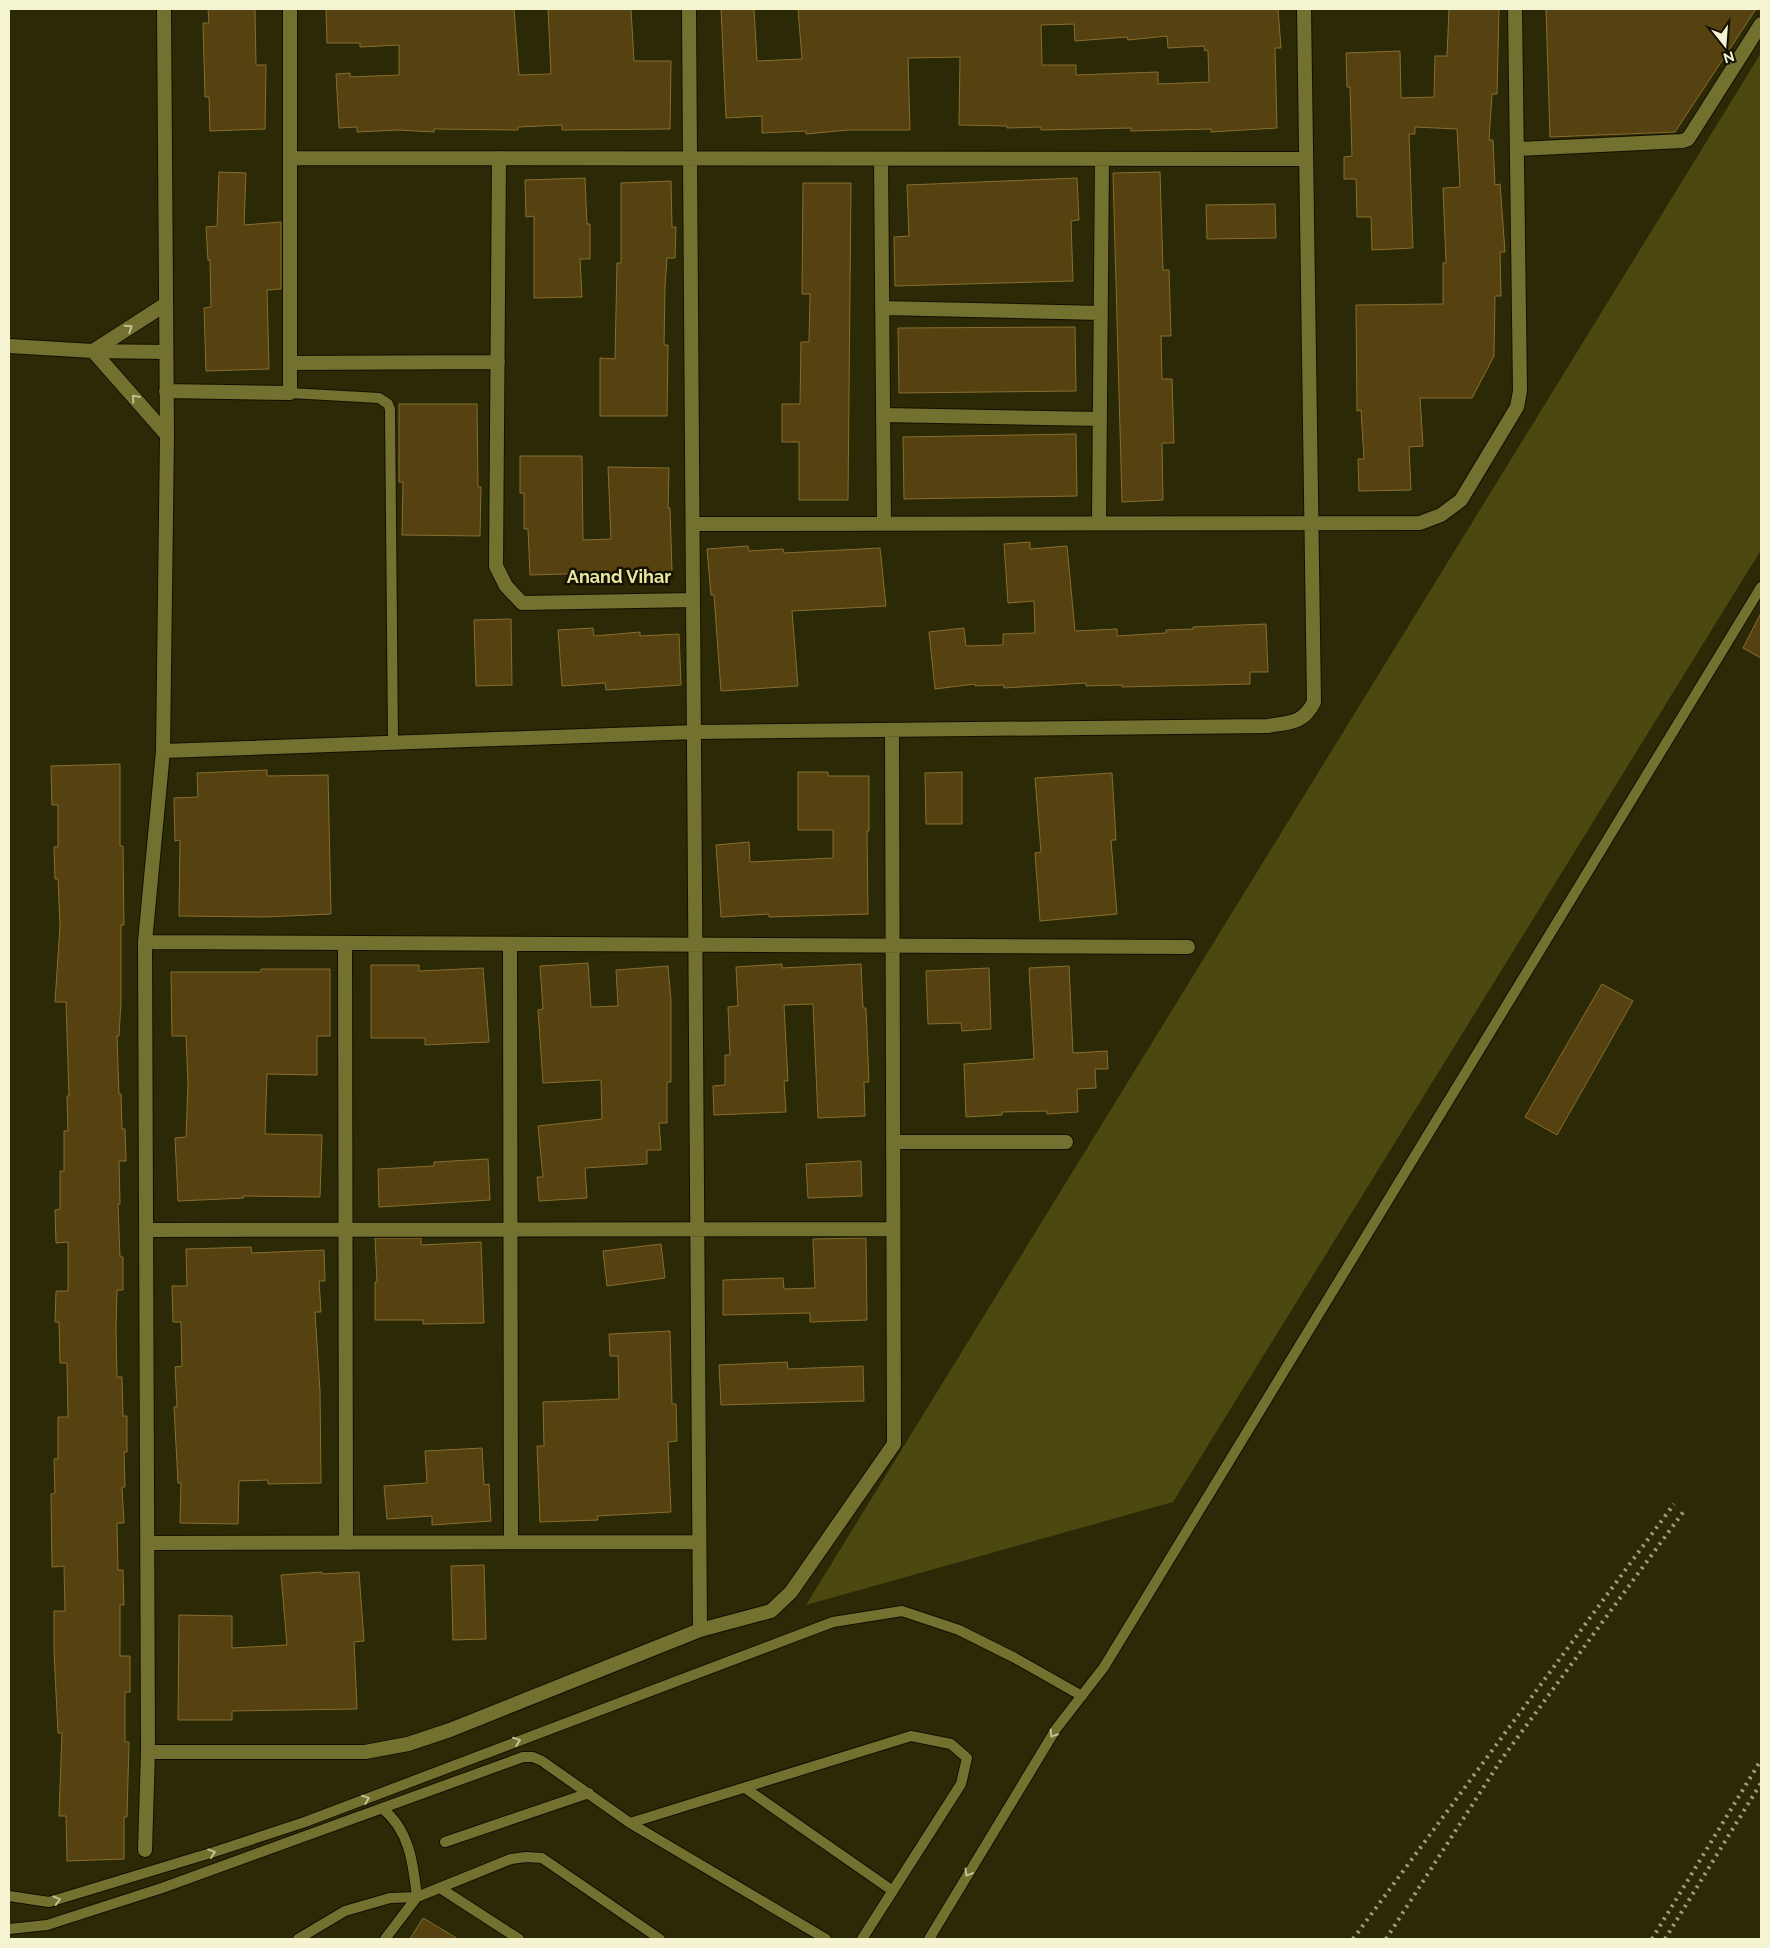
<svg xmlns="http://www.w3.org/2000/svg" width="1770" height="1948" font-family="Raleway,sans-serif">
  <rect width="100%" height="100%" fill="#2b2906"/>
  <path fill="#4b4910" d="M1761,53V550L1173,1502L806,1605Z"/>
  <path fill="#554210" stroke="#876e2f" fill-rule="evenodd" d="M208,9H255L256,65H266L265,129L210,131L209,97H205L203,23H209Z
    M326,9H514L519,75L551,74L548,9H631L634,61H671L670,129L562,130V125L518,127V130L434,129V132L398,130L357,132V127L339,128L336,74L350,73V77L399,75V45L360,47V43H327Z
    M721,9H754L757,61L802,59L798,9H1278L1281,48H1275L1277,128L1211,132V129L1131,131V128L1041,130V127L1007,128V126L959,125L960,57L908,58L910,130H848L806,134V131L762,133V116L726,118ZM1074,24L1075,41L1127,37L1128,40L1167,36L1168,48L1204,46L1205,51L1208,50L1209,82L1158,84V72L1076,75V65H1042L1041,25Z
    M1449,9H1499L1497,94H1492L1489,140H1493L1495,185L1500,184L1505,252H1500L1501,296H1495L1494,356L1472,398H1420L1423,446L1409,447L1411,490L1359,491L1358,459H1364L1361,410L1357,411L1356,305L1443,304V263H1446L1443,188L1460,187L1457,129L1415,127V134H1409L1413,248L1372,250L1371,217H1357L1356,179H1344V157L1352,156L1350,87H1347L1346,53L1400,51L1401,98L1434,97L1435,56H1447Z
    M1546,9H1756L1675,132L1550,137Z
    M219,172L246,173L244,225L281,222V289L267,290L269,369L206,371L204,308L211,307L210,260H208L206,227L217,226Z
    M1160,172L1163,270H1169L1171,336H1161L1162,379H1172L1174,443H1162L1163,500L1122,502L1113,173Z
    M585,178L587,224H590V259H580L582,297L534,298V216L526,217L525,180Z
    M1077,178L1079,220L1071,221L1073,281L895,286L894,237L909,236L907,185Z
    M671,181L672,227H676L675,258H667L665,287L664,345H668L667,416H600V358L615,359L617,263H621V183Z
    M803,183H851L848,500H799V442H782V404H800L801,342H809L810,294H802Z
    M1275,204L1276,238L1207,239L1206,205Z
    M1075,327L1076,391L899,393L898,328Z
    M399,404H477L478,487H481L480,536L402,535L403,482H399Z
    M1076,434L1077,496L904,499L903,437Z
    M520,456H582L583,540L611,539L608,467L669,468L668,508H670L672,571L530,575L528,529H524V493H520Z
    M1030,542V549L1067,546L1075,631L1117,629V636L1166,633V630L1193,629V627L1266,624L1268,672H1250V684L1122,687V685L1086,686V683L1004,688V685L975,686V684L935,689L929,632L964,628L966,646L1003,645V634L1035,633L1034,601L1008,603L1004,544Z
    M748,546L749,551L783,549L784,553L880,548L886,606L792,611L798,686L721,691L714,595H711L707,549Z
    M1761,613V658L1743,648Z
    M511,619L512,685L476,686L474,620Z
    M593,628L594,636L640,632V636L679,634L681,685L606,690L605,683L562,686L558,630Z
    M120,764V846H123L124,925H121V1002L119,1036H117L119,1094H121L122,1129H125L126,1161H119L120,1204H118L120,1257H123V1290H117L116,1330L117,1377H122L123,1416H127V1452H124L125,1487H122L124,1523H117L118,1570H123L124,1605H120V1656H130V1692H125V1742H129L127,1817H124V1859L67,1861L66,1816H59L62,1733H58L54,1652V1611H65L64,1566L52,1567L51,1494L55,1493L54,1459H58V1417H68L67,1363H60L59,1322H55L56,1291H68V1242L56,1243L55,1210L60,1209V1171H64V1131H68L67,1096H69L66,1002H55L60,926L58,879H55L54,847H58V805H52L51,766Z
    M267,770V776L328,775L331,914L265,917L179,916L180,840L175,841L174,798L198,797L197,773Z
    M798,772H828V776H869V831H867L868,914L769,917V914L721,917L716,845L749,842L750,862L833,858V830H798Z
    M962,772V824H926L925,773Z
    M1112,773L1116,840H1111L1117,914L1040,921L1035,853L1041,852L1035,778Z
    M588,963L591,1007L618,1006L616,970L668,966L671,1001V1082H667V1123H659L661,1150H647V1164L585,1168L587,1198L539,1201L537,1177H543L538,1126L602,1119L601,1080L543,1083L538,1010L543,1009L540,966Z
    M782,964V968L861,964L863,1008H866L869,1082H864L865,1116L818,1118L813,1004L784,1005L788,1081H784L786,1112L714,1115L713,1086L725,1085V1055H730L728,1007L738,1006L736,967Z
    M371,965H419V971L483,968L489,1042L425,1045V1038H371Z
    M1069,966L1073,1053L1107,1051L1108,1069H1095L1096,1088L1077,1089L1078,1112L1047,1114V1111L1002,1112V1115L966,1117L964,1064L1034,1059L1029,968Z
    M989,968L991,1029L962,1031L961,1023L928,1024L926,971Z
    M261,969H330V1036H317V1075L267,1074L265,1134L322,1135L320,1197L243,1196L244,1198L178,1201L175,1138L186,1137L188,1084L186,1036H172L171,972H261Z
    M1602,984L1633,1001L1557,1135L1525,1117Z
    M488,1159L490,1200L379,1207L378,1169L434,1166V1162Z
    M861,1161L862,1196L808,1198L806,1164Z
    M375,1238H421V1245L481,1242L484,1323L423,1324V1320H375V1282H377Z
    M866,1238L867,1320L810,1322V1313L723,1315V1280L783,1278L784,1289L815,1288L813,1239Z
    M661,1244L665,1278L607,1286L603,1251Z
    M251,1247L252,1253L324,1250L325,1281H319L321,1312H315L320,1391L321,1483L268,1484V1480L239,1481L238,1524L180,1523L181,1483H178L174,1407H177L175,1367L182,1366L181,1322H173L172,1286H187L186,1249Z
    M670,1331L672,1404H676L677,1441L668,1442L671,1512L597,1516L598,1520L540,1522L537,1446H544L543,1402L619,1399L618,1356H610L609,1334Z
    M787,1362L788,1369L863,1366L864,1401L721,1405L719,1365Z
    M482,1448L484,1485L489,1484L491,1521L432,1525V1516L387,1519L384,1486L427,1483L425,1451Z
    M484,1565L486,1639L453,1640L451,1566Z
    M322,1572V1574L359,1572L364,1641L354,1642L357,1709L232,1711V1720H178L179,1615L232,1616V1648L287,1645L281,1575Z
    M423,1918L458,1939H410Z"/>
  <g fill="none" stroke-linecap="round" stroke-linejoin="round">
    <defs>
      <path id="service" d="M290,393L379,398L388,404L390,409L393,741
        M745,1788L893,1891
        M382,1808C410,1831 413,1863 417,1897L385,1939
        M630,1823L911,1736L951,1744L967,1758L961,1784L862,1939
        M445,1842L589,1793
        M440,1888L519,1939
        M9,1896L49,1902L214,1852L305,1822L833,1622L902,1611L959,1630L1015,1658L1082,1696
        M9,1929L47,1925L162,1888L523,1757H533L542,1761L630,1823L826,1939
        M298,1939L345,1911L390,1898L417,1897L511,1859L526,1857L542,1858L660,1939
        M929,1939L1056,1729L1104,1667L1761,587"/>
      <path id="minor" d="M689,9L700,1630
        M1517,149L1682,141L1688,139L1761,24
        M290,158L1305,159
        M499,158L496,566L506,586L522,603L693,600
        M881,159L884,524
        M166,304L93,351L167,435
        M882,308L1101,313
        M9,346L93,351L166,352
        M290,363L498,362
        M166,391L290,393V9
        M883,415L1100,419
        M1099,522L1102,159
        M693,524L1420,523L1441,515L1461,500L1517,407L1520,391L1515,9
        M163,751L694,732L1268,726C1290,722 1303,724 1314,702L1304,9
        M145,942L1188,947
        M345,943L346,1543
        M510,944L511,1542
        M893,1142H1066
        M147,1230L893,1229
        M148,1543L699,1542
        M148,1752H365L408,1744L450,1730L700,1630L771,1611L791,1592L894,1444L892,730
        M145,1850L148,1752L145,942L163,751L167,435L164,9"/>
    </defs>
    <use href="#service" stroke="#121101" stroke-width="12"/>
    <use href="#minor" stroke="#121101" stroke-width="16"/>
    <use href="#service" stroke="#737130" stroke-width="10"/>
    <use href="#minor" stroke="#737130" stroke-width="14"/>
    <path stroke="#9c9b7a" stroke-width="4" stroke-dasharray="2.5 5" stroke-linecap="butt" d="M1353,1939L1674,1504
      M1386,1939L1501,1760L1684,1511
      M1652,1939L1761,1760
      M1665,1939L1761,1783"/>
  </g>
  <defs><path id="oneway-chevron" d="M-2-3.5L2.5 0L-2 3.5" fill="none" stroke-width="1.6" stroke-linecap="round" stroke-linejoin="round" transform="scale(1.25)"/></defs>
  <g stroke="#c0c092">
    <use href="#oneway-chevron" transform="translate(129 328) rotate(-33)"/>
    <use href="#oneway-chevron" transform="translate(135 398) rotate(-131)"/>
    <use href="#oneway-chevron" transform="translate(1053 1734) rotate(122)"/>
    <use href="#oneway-chevron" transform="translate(517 1741) rotate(-21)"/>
    <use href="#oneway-chevron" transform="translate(366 1799) rotate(-21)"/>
    <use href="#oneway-chevron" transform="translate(212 1853) rotate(-18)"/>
    <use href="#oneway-chevron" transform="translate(968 1873) rotate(121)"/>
    <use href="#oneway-chevron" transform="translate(57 1900) rotate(-16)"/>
  </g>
  <g text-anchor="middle" stroke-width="5" stroke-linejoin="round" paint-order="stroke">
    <g font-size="18" font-weight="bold" fill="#e8e7a3" stroke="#131100">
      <text x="619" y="583">Anand Vihar</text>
    </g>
  </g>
  <rect width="1770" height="1948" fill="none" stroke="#f4f4d3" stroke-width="20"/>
  <g transform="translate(1725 45) rotate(163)" stroke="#131100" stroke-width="4" paint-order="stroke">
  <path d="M0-4L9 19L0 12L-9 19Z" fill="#f4f4d3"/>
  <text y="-8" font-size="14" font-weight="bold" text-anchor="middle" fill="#f4f4d3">N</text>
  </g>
</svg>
